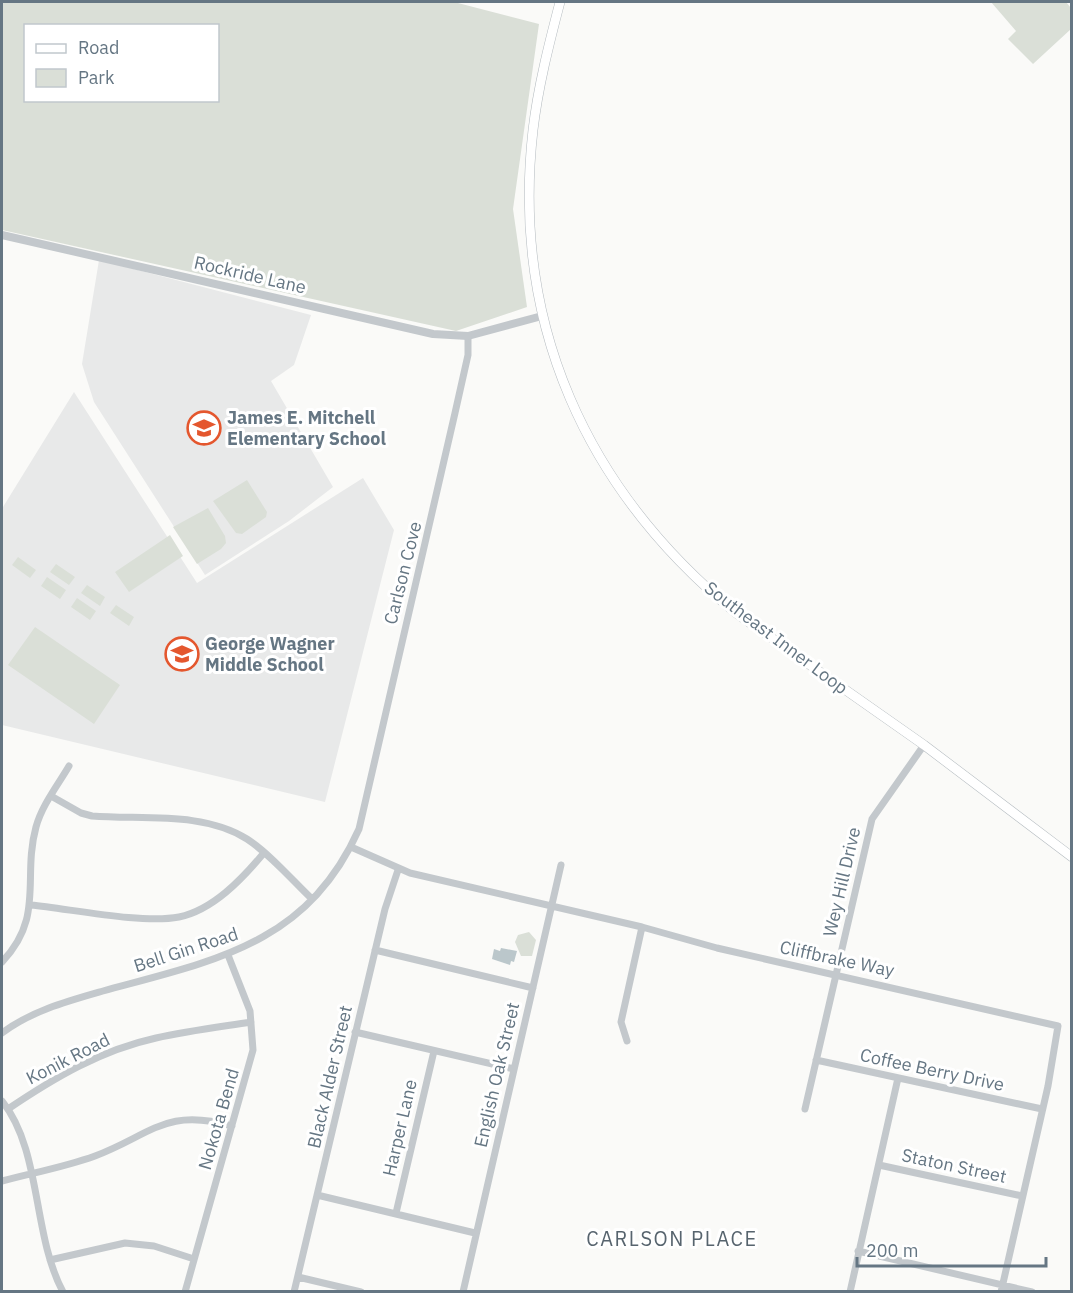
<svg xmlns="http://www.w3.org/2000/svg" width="1073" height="1293" font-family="'IBM Plex Sans',sans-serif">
  <rect width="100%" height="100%" fill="#fafaf8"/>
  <path fill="#e8e9e9" d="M99,260L311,315L294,365L271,381L333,487L289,521L205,575L94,402L82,364Z
    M74,392L197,583L363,478L394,530L325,802L2,725L3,507Z"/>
  <path fill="#dadfd7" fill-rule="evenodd" d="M2,2H454L539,24L513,209L527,307L456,331L2,230ZM26,26H218V100H26Z
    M991,2H1066L1071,8V29L1033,64L1008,39L1016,31Z
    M247,480L267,512L266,517L242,534L236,533L213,501Z
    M208,508L225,536L226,543L221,549L197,564L173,527Z
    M170,535L183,556L129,592L115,572Z
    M18,557L36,570L30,578L12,565Z
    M56,564L75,577L69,585L50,572Z
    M47,577L66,590L60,599L41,586Z
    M87,585L105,597L100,606L81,593Z
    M77,598L96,611L90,620L71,607Z
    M116,605L134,617L129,626L110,613Z
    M35,627L120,685L94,724L8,665Z
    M529,932L536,940L532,956H521L515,942L518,935Z"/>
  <path fill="#bbc7cb" d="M501,948L517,951L514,962L511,961L510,965L492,959L494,949L500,951Z"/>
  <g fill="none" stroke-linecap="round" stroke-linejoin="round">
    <defs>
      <path id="secondary" d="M560,2C549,44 538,87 533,130C511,324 586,490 736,613L924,745L1072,857"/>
    </defs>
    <use href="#secondary" stroke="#b3babf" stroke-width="10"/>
    <path stroke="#c3c8cc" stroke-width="7" d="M51,796L81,813L92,816C141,820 203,811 247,839C270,854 292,880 312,899
      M351,847L410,873L642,927L717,948L1058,1026L1048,1086L1001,1292
      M31,905C71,909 142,924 179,917C213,910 242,879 263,854
      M375,950L533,988
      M2,962C45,917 22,878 36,827C42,805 58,785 69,766
      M355,1032L514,1069
      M2,1033C31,1011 68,1001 103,991C213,961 307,945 359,829L455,413L468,355V336
      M627,1041L621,1022L642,927
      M816,1060L1042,1109
      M2,1101C42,1151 32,1234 63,1292
      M8,1109C54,1078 101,1050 156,1038C187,1031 219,1027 251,1022
      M805,1109L872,819L924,745
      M879,1165L1022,1196
      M2,1181C32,1173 65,1167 95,1156C151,1135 165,1107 232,1126
      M317,1195L475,1233
      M396,1213L434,1051
      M858,1251L1032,1292
      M50,1260L125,1243L154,1246L194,1259
      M298,1277L361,1292
      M185,1292L253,1050L250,1011L228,955
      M294,1292L385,909L398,870
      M463,1292L561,865
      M850,1292L898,1078"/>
    <path stroke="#c3c8cc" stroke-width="8" d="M2,235L433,334L468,336L542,316"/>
    <use href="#secondary" stroke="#fff" stroke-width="9"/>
  </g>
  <defs>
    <symbol id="school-ring" viewBox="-11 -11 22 22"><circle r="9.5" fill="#fff" stroke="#e4572e" stroke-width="1.5"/><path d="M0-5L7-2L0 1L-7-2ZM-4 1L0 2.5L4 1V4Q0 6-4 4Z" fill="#e4572e"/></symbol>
  </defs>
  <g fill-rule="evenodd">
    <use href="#school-ring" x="185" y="409" width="38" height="38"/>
    <use href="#school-ring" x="163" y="635" width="38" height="38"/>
  </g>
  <g text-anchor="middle" stroke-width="6" stroke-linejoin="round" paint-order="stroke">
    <g font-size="18" fill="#657683" stroke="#fff">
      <text transform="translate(250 275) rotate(13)" y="6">Rockride Lane</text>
      <text transform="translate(403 573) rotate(-76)" y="6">Carlson Cove</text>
      <text transform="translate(776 638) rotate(37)" y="6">Southeast Inner Loop</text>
      <text transform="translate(842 882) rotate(-77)" y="6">Wey Hill Drive</text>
      <text transform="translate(186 950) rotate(-18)" y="6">Bell Gin Road</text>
      <text transform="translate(837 959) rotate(12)" y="6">Cliffbrake Way</text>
      <text transform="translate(68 1059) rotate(-27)" y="6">Konik Road</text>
      <text transform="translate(932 1070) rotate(12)" y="6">Coffee Berry Drive</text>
      <text transform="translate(497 1075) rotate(-77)" y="6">English Oak Street</text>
      <text transform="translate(330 1077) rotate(-77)" y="6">Black Alder Street</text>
      <text transform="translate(219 1119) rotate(-74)" y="6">Nokota Bend</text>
      <text transform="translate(400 1128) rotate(-77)" y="6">Harper Lane</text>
      <text transform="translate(954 1166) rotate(12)" y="6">Staton Street</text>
    </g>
    <g font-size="18" font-weight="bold" fill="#657683" stroke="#fff" text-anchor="start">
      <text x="227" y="424">James E. Mitchell<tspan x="227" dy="21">Elementary School</tspan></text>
      <text x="205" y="650">George Wagner<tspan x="205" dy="21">Middle School</tspan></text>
    </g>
    <g font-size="20" letter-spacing="1.5" fill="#57646e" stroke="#fff">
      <text x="672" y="1246">CARLSON PLACE</text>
    </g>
  </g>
  <rect width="1073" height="1293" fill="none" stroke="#657683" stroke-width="6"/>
  <rect x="24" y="24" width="195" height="78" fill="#ffffff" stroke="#c1c8cd" stroke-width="1.5"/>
  <rect x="36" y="44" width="30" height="9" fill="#ffffff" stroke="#c1c8cd" stroke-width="1.5"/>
  <text x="78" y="54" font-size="18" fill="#657683">Road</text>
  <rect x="36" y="69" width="30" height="18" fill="#dadfd7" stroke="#c1c8cd" stroke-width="1.5"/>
  <text x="78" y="84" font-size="18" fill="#657683">Park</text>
  <path d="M857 1257v9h189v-9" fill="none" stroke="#657683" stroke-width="3"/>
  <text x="866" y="1257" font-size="18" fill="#657683" stroke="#ffffff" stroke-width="4.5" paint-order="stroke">200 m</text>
</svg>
